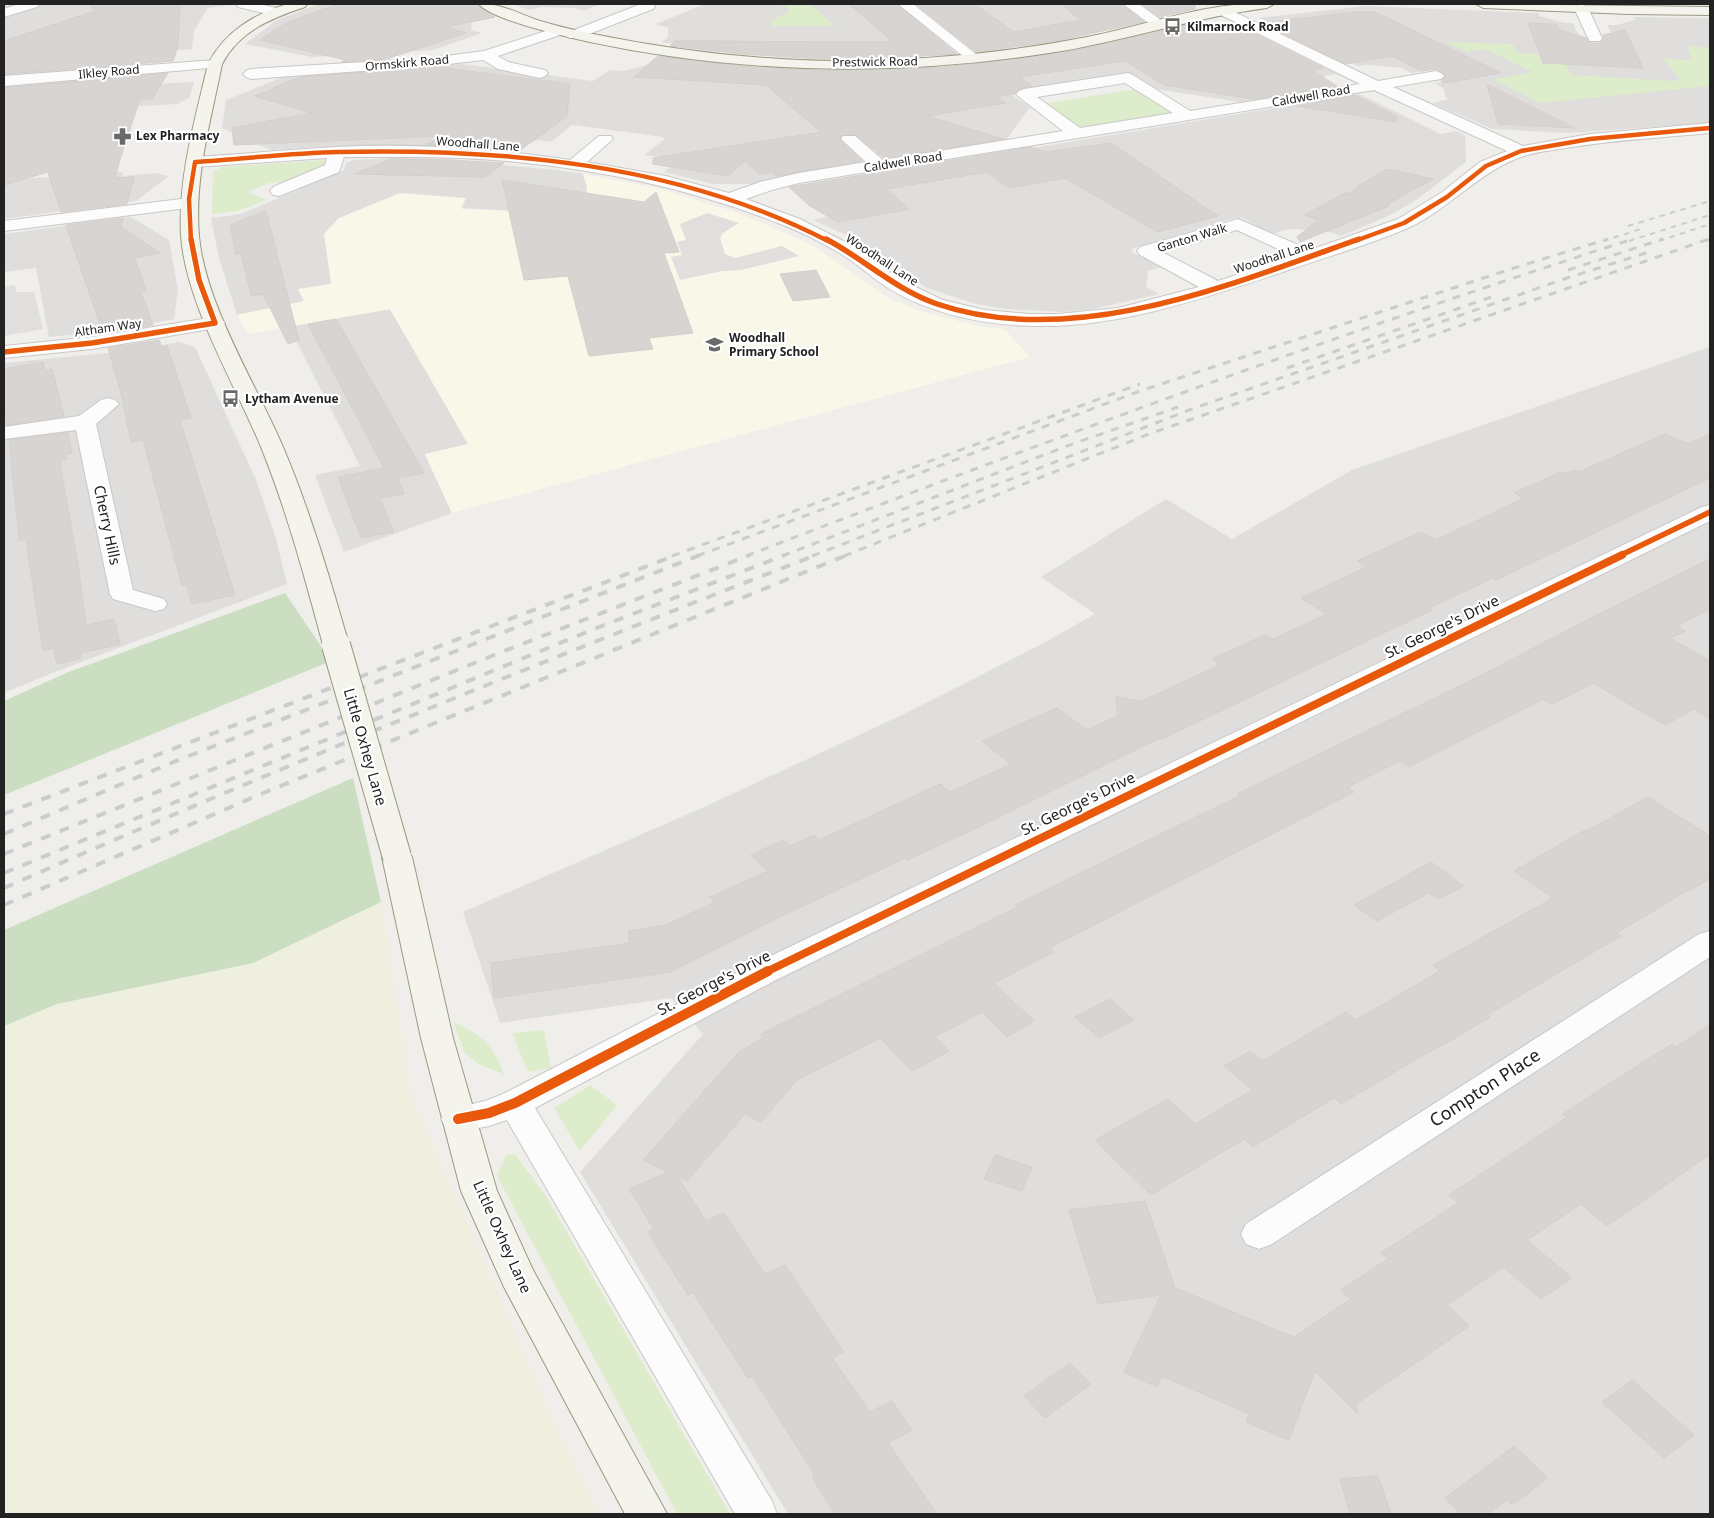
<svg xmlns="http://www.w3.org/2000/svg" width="1714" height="1518" font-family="'Noto Sans',sans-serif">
  <rect width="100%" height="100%" fill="#f0eeeb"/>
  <path fill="#dfdedc" d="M4,4H231V5L208,8L194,31L192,49L161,52V62L114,66L110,86L194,82L189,98L177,104L27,113L4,170Z
    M319,4H455L486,19L472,22L471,30L482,33L433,50L312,57L245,44L277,20Z
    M514,4H601L584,11L574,8L543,7L527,10Z
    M705,4H894L935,37L902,47L682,45L661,42L668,38V28L656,24Z
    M939,4H1117L1113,26L982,36Z
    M1365,6L1538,13L1540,16L1564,23H1573L1586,53L1622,54L1607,25H1617L1635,20L1633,17L1710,18V123L1568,133L1492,129L1432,103L1449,99L1445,97L1444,89L1435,83L1472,77L1450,67L1411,73L1402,68L1370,65L1358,66L1259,18Z
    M1233,22L1336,74L1325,76L1318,83L1319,89L1240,102L1156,89L1134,75L1010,94L1030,107L1006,140L920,154L909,145L859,128L826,133L820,164L827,169L779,177L753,184H713L664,172L670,167L660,157L644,155L665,139L663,137L575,125H572L551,142L539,140L505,144L500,149L357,145L271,150L222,128L226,100L288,75L461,64L593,81L610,70L623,71L647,65L655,59L785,71H911L1046,58Z
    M1359,94L1441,134L1456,131L1465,135L1466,162L1415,201L1386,217L1341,236L1324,230L1288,229L1273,234L1242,218H1234L1133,248L1132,252L1161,267L1148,271L1146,287L1159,294L1093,309L1062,312L1006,309L976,304L927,288L846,235L813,220L829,216L791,188Z
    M397,158L457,161L558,170L583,174L587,187L586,209L558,213L460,208L466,198L331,284L298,289L305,301L237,315L219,258L211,218L241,214L344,170L346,163L354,160Z
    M123,172V176L155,173L169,176L136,201L4,219V180Z
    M131,217L169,240L178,290L174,319L119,330L49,337L36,268L4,272V234Z
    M390,309L468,444L425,455L452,513L344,552L315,475L360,466L289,327Z
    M179,342L195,347L256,480L275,535L287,584L55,672L4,693V363L127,351Z
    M1710,347V1514H788L580,1172L703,1034L671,998L500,1023L463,912L702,808L902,715L1042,644L1095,614L1041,577L1166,499L1232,539L1352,470Z"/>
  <path fill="#f8f7e8" d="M583,174L657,188L739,213L814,246L887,297L920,311L977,326L1004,329L1030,357L452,513L425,454L468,444L390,309L248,334L237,315L304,301L298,289L331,284L324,234L339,218L400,193L466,198L461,209L558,213L586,209L587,187Z"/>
  <path fill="#efefdf" d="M381,902L412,1097L553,1420L600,1514H4V1026L57,1004L253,963Z"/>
  <path fill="#ddeccb" d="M774,4H810L835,26H772L770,21L789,12L786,6Z
    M1446,42L1512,44L1518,53L1562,55L1571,75L1671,81L1680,79L1663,59L1692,60L1687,46L1710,48V86L1540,103L1496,81V79L1533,72L1485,49L1467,52Z
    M1136,89L1173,114L1078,130L1042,104Z
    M327,160L328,167L287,182L269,183L248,192L267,200L238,211L212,214L213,171L223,167Z
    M453,1021C482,1037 492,1042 504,1074L478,1064L464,1052Z
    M544,1030L551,1068L528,1072L512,1033Z
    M590,1085L617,1105L580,1151L554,1108Z
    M515,1154L546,1196L730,1514H677L497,1176L506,1155Z"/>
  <path fill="#cbdec1" d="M285,593L331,661L4,795V701L66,673Z
    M353,778L381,902L253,963L57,1004L4,1026V930Z"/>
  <path fill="#e0dfde" d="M707,213L739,223L723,233L720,238L725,254L735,258L782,246L799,256L741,270L722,271L680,280L671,257L682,255L677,242L686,240L680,224Z
    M15,285L16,292H34L43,329L4,336V287Z"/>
  <path fill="#d7d4d2" stroke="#d3d0cc" d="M90,4H180L178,46L173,61L4,74V41L95,11Z
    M338,4H477L485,11L495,17L446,27L466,33L386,59L341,62L346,60L260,40L288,22Z
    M849,4H896L957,54L868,59L806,58L743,54L670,46L675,41L893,42Z
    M916,4H974L1014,32L1081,20L1061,4H1121L1144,22L1056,41L976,52Z
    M1142,4H1195V9L1160,17Z
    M1354,12H1375L1501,73L1444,83L1441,81L1446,76L1442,71L1436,69L1422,71L1392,56L1346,64L1261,23Z
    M1196,23V31L1238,26L1323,68L1311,70L1337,86L1254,99L1164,85L1125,61L1019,77L1032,86L1018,89L1014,94L996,97L1005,103L927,116L1003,139L884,158L856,135L843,134L840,140L862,161L777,176L772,172L760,174L745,161L728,176L653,164V158L821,132L766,85L634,77L658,56L763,68L823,70L943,67L1062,53Z
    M1528,23L1556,24L1558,29L1586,38L1590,43H1600L1604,39L1603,35L1625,30L1643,68L1543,63Z
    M436,67L570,84L567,116L519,151L426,144L447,136L234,145L232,128L312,113L254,96L274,89L273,88L300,77Z
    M168,73L152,99H140L121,156L115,178L134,177L127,204L61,212L48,172L4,185V88Z
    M1487,84L1575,128L1498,124Z
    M1355,95L1397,117L1396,122L1292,105Z
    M1111,143L1218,216L1158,232L1065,178L1009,188L987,172L886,189L909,209L838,222L810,206L789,187L1031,147L1046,152Z
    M392,159L452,160L504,163L485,177L354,174Z
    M1388,169L1433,179L1386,205L1389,206L1300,242L1297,237L1318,220L1305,215L1345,193L1349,194L1361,184Z
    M502,180L644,202L656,192L679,252L664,253L693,333L649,338L653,349L589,356L568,276L524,280Z
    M266,211L299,340L288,344L263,294L251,296L241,253L236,254L230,225Z
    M123,218L121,227L160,253L135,258L146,291L141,292L153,325L103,333L66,225Z
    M816,270L830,297L793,301L780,274Z
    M336,319L424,473L398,478L404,494L380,498L394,532L361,538L338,477L384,468L308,324Z
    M159,340L162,347L167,346L191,418L180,420L235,595L192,604L187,585L182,586L143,440L131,442L120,389L108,348Z
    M43,362L45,371L52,369L64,416L7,425L4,404V369Z
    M68,433L72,453L66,454L67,459L60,460L61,469L78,565L86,625L114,619L120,644L80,653L81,658L57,664L53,648L43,651L26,540H19L9,440Z
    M1665,434L1688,444L1710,434V478L1496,580L1493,578L1429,608L1432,610L1162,739L1161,738L1147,744L983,825L907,860L905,858L782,916L670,972L494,998L491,963L630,943L628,931L666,925L715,902L710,897L768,871L751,855L783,840L790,846L814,835L819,840L940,784L950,792L1011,764L982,741L1057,708L1087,730L1118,716L1116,697L1142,701L1220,665L1212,659L1265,635L1273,639L1327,614L1301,598L1367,567L1357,561L1421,532L1436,540L1524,498L1514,493L1561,472L1565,474L1575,470L1579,472Z
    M1710,559V609L1676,626L1685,631L1670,638L1710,661V719L1694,709L1665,725L1593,683L1552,704L1543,699L1409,767L1400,761L1348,787L1354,792L1049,948L1054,952L994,983L1034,1021L1007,1037L982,1012L935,1037L949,1051L912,1071L880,1038L797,1080L761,1122L745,1114L687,1181L677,1176L706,1221L724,1213L765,1274L785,1265L844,1352L832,1358L870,1412L892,1401L912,1430L888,1443L937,1514H835L812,1477L815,1475L752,1376L748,1378L693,1293L688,1295L667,1263L648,1232L654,1229L629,1189L668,1172L643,1160L738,1053L764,1037L761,1034L1017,907L1015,905L1239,796L1237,794L1480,676L1591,618Z
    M1648,797L1710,836V878L1690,891L1688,890L1617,933L1621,936L1487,1015L1490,1017L1457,1037L1418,1058L1341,1104L1334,1098L1253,1147L1244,1139L1151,1195L1095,1140L1168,1099L1195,1124L1252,1090L1224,1066L1250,1051L1262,1061L1346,1012L1356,1020L1440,971L1433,965L1553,898L1514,871L1585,830L1587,831Z
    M1431,862L1464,886L1438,899L1429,893L1377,921L1354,905Z
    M1110,999L1134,1020L1099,1038L1075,1017Z
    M1710,1025V1154L1607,1226L1581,1204L1527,1240L1572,1278L1541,1299L1503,1267L1447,1305L1469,1326L1355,1405L1358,1414L1315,1371L1289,1440L1246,1422L1249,1414L1162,1376L1157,1387L1124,1372L1161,1295L1098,1304L1069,1210L1145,1201L1175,1288L1294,1337L1351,1299L1341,1290L1388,1259L1381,1253L1458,1203L1449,1195L1567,1117L1563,1114L1604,1087L1672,1044L1676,1047Z
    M995,1155L1032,1167L1022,1191L984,1179Z
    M1070,1363L1091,1384L1045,1418L1024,1396Z
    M1632,1380L1694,1435L1664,1458L1602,1402Z
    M1514,1446L1548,1478L1512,1505L1507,1500L1488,1514H1461L1445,1498Z
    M1378,1476L1391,1514H1350L1340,1479Z"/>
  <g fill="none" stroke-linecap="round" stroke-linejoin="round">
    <defs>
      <path id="minor" d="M19,4H39L37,7L4,17V9Z
        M236,4H259L281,9L283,12L276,16L238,7Z
        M641,4H653L655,6L653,9L579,38H569L567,35L569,32Z
        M898,4H913L981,58L979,61H969Z
        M1123,4H1139L1166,24L1164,27H1154Z
        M1581,4L1588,8L1602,38L1600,41H1590L1588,38L1574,8Z
        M1222,6L1378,81L1436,71L1441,73L1444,76L1441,79L1393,87L1523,146L1590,134L1710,123V133C1660,138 1609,140 1560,149C1548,151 1535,152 1524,156C1480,170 1450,209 1408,228C1369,245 1326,257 1286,271C1204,298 1120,328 1033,326C984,325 930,314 888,288C872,278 858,264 841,254C823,243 803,233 783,225C698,191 609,171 517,162C460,156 402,157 344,157L339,172L279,196L273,195L270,191L273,187L325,165L327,158L195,167L189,166L187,162L189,158L195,157C242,154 288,150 335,147C413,143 493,148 570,160L599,136H611L613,139L587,162L666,176L729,193L760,182L799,173L866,162L841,139L843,136H855L883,160L1063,131L1019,97L1016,94L1019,91L1024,89L1128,73L1133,75L1190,111L1360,84L1217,13L1215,10ZM1125,83L1173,113L1080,128L1037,97ZM1374,90L1507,151L1480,162L1441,193L1398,219L1310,250L1238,219L1140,247L1137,251L1140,255L1199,287L1118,308L1058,314H1030L985,310L943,300L903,281L855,247L800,219L746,199L772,190L799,183ZM1237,230L1293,256L1218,281L1162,252Z
        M558,27L563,28L565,31L563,34L498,56L508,62L545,70L548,73L545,76L540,78L498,69L483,60L431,66L251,79L246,77L243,74L246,71L251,69L431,58L484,51Z
        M215,60L220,61L222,64L220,67L4,86V76Z
        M189,198L195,199L198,203L195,207L4,231V221Z
        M215,317L222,319L225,323L222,327L92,349L4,358V346L92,337Z
        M108,398L115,400L119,404L96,424L133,590L164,599L167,604L164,609L155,611L113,599L110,594L76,430L4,439V427L79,416L101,400Z
        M1710,505V521L774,981L535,1108L772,1501L777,1514H735L507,1120L489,1126L458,1132L446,1128L441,1119L446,1110L485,1101L503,1094L752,965L1702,507Z
        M1710,931V957L1272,1244L1259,1249L1246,1244L1241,1234L1246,1224L1699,934Z"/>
      <path id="secondary" d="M287,4H307L305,7C272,18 239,31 222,64C211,120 194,178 199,236C205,304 256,384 283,447C310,511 330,578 349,645L345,650L336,653L327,650L323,645C305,578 287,511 261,447C235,384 185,302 181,235C178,177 195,120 208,64C225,31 253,15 287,4Z
        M479,4C500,3 517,13 537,20C553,25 570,29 588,33C670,50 753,60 837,61C921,61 1005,53 1087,37C1149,25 1211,0 1274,4L1267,8C1197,17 1131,39 1062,51C903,77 743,75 585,41C563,36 492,20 479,4Z
        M1476,4L1710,7V15L1628,14L1483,8Z
        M397,847L407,850L412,857L453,1038L497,1191L533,1270L667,1514H625L504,1287L461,1191L421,1038L382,857L387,850Z"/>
    </defs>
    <use href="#minor" stroke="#c9c8c7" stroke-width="2"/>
    <use href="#secondary" stroke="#999a82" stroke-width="2"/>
    <use href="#minor" fill="#fdfcfc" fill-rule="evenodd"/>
    <use href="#secondary" fill="#f4f4ed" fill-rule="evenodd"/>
    <path stroke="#ccc" stroke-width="2" stroke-dasharray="5.5 5.5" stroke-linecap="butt" d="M1628,226L1710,201
      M1603,241L1641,229
      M1629,241L1710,215
      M1659,241L1710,224
      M1706,241L1710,239"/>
    <path stroke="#ccc" stroke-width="3" stroke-dasharray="8 8" stroke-linecap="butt" d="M1568,270L1663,239
      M1287,368L1497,295
      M672,556L1140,384
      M697,556L1140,391L1514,268L1608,239
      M746,556C1039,443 1334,335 1633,239
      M782,556L1067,446L1178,407
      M812,556L1192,409L1567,278L1649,252
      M844,556L1149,434L1709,239"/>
    <path stroke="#ccc" stroke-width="4" stroke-dasharray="10 10" stroke-linecap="butt" d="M4,814L676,555
      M4,834L171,763L700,555
      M4,854L494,655L750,555
      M4,873L594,629L785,555
      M4,888C272,770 543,661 816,555
      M4,905L261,794L847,555"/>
    <defs>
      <path id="secondary-bridge" d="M336,645L397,857"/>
    </defs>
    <use href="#secondary-bridge" stroke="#999a82" stroke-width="30" stroke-linecap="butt"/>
    <use href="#secondary-bridge" stroke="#f4f4ed" stroke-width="28"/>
    <defs>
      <path id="cycleway-far3" d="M191,241L189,199L195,162C243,159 291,153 338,152C504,148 679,164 828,241
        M1355,241L1404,223L1447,197L1486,166L1521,151L1590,139L1710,128"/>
      <path id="cycleway-far2" d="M826,239C864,259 896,290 937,304C1073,350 1230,285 1359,239
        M4,352L92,343L215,323L199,280L191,239
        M1619,556L1710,512"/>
      <path id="cycleway-far1" d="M766,972L1622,555"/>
      <path id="cycleway" d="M458,1119L489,1113L515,1103L768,971"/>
    </defs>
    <use href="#cycleway-far3" stroke="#fff" stroke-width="6"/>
    <use href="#cycleway-far2" stroke="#fff" stroke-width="8"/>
    <use href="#cycleway-far1" stroke="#fff" stroke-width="11"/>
    <use href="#cycleway" stroke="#fff" stroke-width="13"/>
    <use href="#cycleway-far3" stroke="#e8590c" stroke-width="4.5"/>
    <use href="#cycleway-far2" stroke="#e8590c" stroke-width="5.5"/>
    <use href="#cycleway-far1" stroke="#e8590c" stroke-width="8"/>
    <use href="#cycleway" stroke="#e8590c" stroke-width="10"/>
  </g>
  <defs>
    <symbol id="bus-bare" viewBox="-9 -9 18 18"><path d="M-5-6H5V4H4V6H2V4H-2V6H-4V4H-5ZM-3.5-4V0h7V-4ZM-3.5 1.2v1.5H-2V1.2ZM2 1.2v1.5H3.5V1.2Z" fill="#6a6968" stroke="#fff" stroke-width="2.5" paint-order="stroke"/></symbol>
    <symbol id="pharmacy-bare" viewBox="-9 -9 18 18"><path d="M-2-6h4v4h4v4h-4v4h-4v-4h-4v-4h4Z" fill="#6a6968" stroke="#fff" stroke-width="2.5" paint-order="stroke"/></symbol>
    <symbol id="school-bare" viewBox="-9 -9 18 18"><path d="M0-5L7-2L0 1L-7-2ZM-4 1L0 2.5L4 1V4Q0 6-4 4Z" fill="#6a6968" stroke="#fff" stroke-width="2.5" paint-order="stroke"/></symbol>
  </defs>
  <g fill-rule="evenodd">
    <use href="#bus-bare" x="1160" y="14" width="25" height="25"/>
    <use href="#pharmacy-bare" x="110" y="124" width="25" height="25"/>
    <use href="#school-bare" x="702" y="332" width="25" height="25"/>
    <use href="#bus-bare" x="218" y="386" width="25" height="25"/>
  </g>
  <g text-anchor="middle" stroke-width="4.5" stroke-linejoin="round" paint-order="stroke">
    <g font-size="12" font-weight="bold" fill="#222" stroke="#fff" text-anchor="start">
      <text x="1187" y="31">Kilmarnock Road</text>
      <text x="136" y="140">Lex Pharmacy</text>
      <text x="729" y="342">Woodhall<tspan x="729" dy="14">Primary School</tspan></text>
      <text x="245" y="403">Lytham Avenue</text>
    </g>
    <g font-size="12" fill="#222" stroke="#fff">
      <text transform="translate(875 62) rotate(-1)" y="4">Prestwick Road</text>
      <text transform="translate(407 63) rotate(-5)" y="4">Ormskirk Road</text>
      <text transform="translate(109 72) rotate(-5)" y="4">Ilkley Road</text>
      <text transform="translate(1311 96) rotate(-10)" y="4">Caldwell Road</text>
      <text transform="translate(478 144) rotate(4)" y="4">Woodhall Lane</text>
      <text transform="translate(903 162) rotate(-9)" y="4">Caldwell Road</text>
      <text transform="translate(1192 238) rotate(-17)" y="4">Ganton Walk</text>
      <text transform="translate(1274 257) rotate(-18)" y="4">Woodhall Lane</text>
      <text transform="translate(882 260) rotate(33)" y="4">Woodhall Lane</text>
      <text transform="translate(108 328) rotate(-8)" y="4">Altham Way</text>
    </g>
    <g font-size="15" fill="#222" stroke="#fff">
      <text transform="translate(107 525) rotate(78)" y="5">Cherry Hills</text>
      <text transform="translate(1442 627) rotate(-26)" y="5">St. George's Drive</text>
      <text transform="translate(365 747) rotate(74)" y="5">Little Oxhey Lane</text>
      <text transform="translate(1078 804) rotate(-26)" y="5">St. George's Drive</text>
      <text transform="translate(714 983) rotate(-27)" y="5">St. George's Drive</text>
      <text transform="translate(502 1237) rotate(66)" y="5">Little Oxhey Lane</text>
    </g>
    <g font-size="18" fill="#222" stroke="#fff">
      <text transform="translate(1485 1088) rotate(-33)" y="6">Compton Place</text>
    </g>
  </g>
  <rect width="1714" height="1518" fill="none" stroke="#222222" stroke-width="10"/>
</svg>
